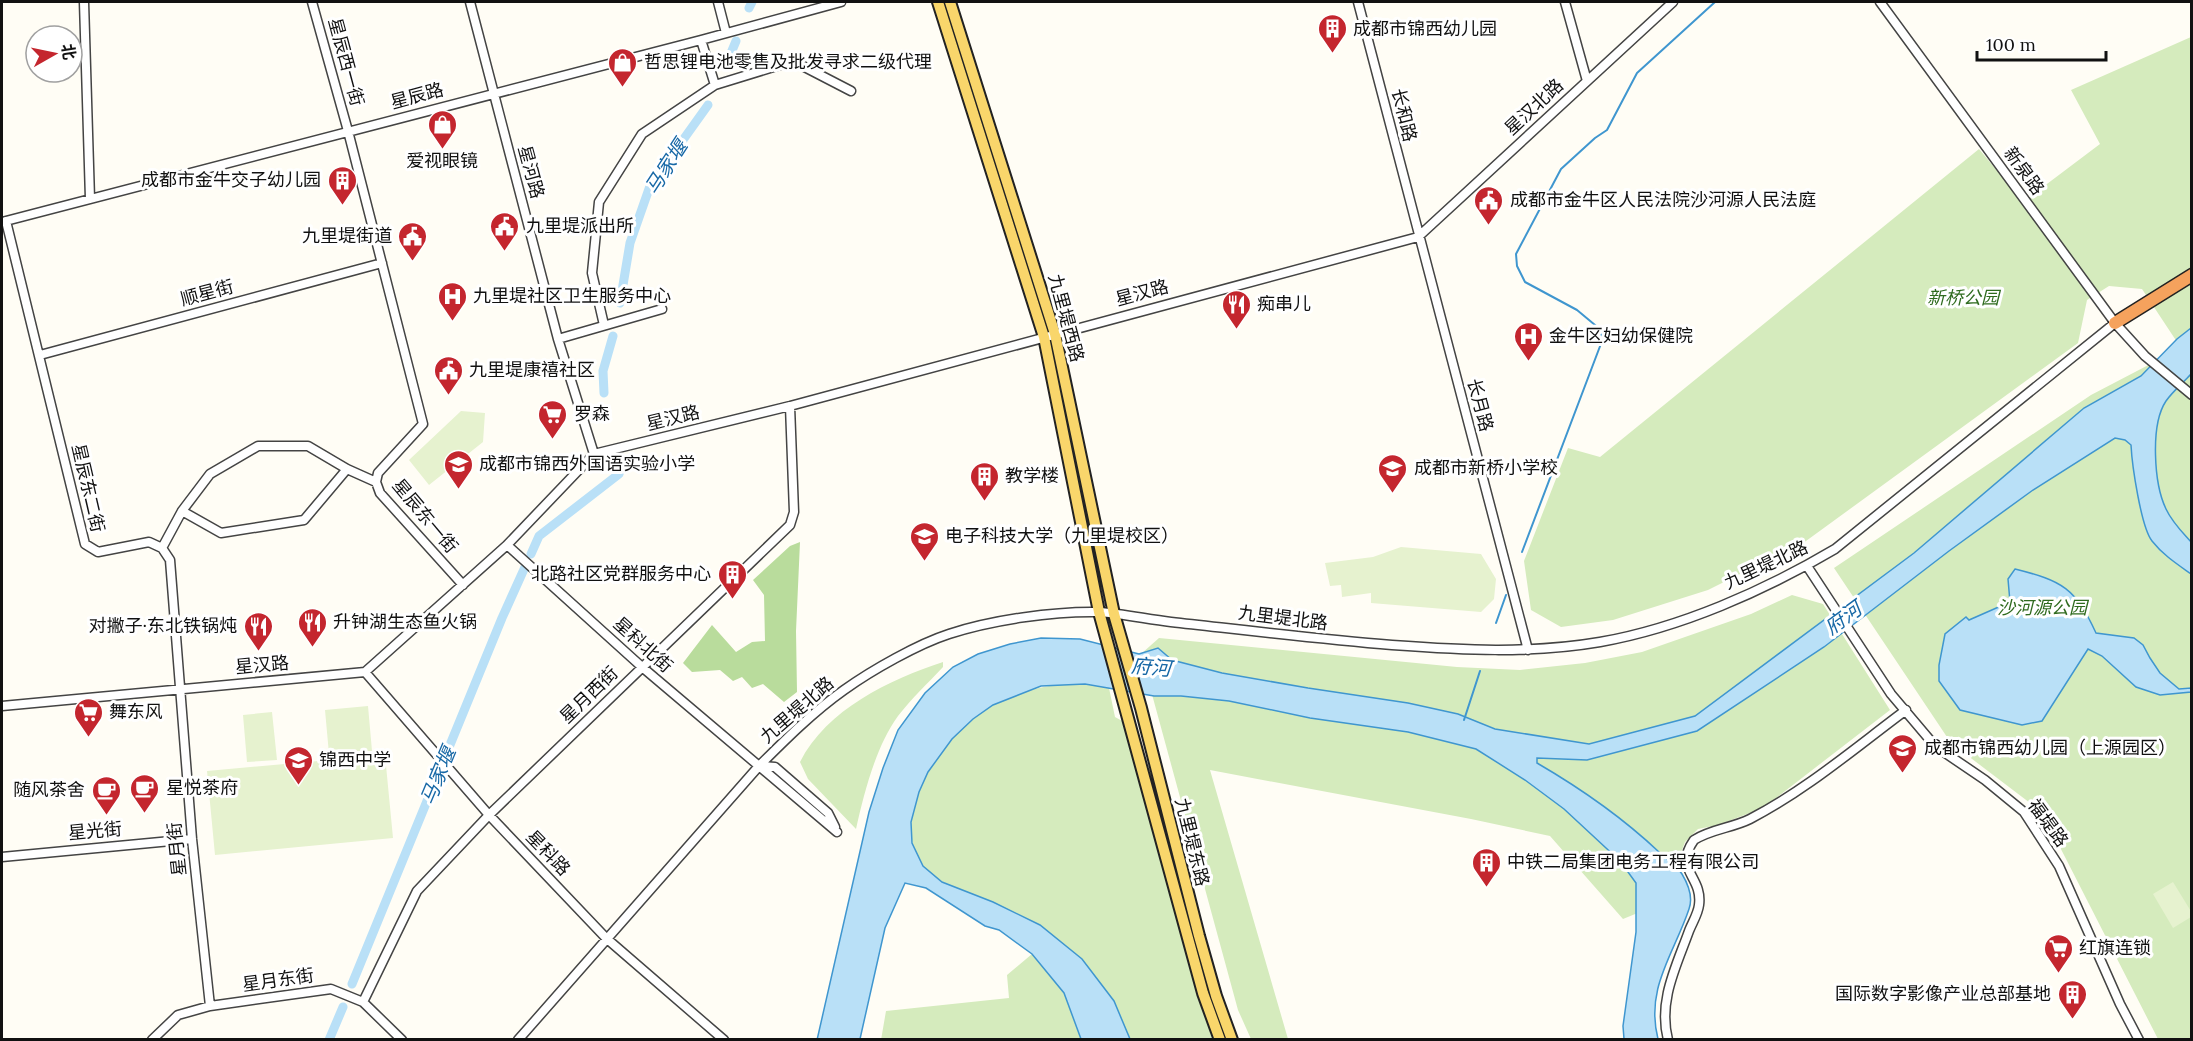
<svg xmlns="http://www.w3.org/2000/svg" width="2193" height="1041" font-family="Lora,'Noto Sans SC',serif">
  <rect width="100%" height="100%" fill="#fffdf5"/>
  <path fill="#d5ebbd" d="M2191,37V1039H2158L2042,812L1951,743L1834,568L2091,395L2181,348L2142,289L2109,286L2087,300L2078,343L1806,541L1708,590L1613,620L1561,627L1531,610L1524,561L1568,448L1600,457L1979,149L2023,202L2100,144L2071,90Z
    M1792,595L1823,604L1890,710L1763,808L1718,825L1698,829L1685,842L1662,903L1623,919L1550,836L1471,819L1210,770L1288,1039H1251L1238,1010L1141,654L1159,638L1457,667L1520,670L1585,663L1642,652L1751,614Z
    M943,662V667C928,683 912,698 898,716C876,746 864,793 856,829L808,779L800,762C827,709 889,680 943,662Z
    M1062,684H1085L1109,688L1115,717L1124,722L1212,1039H1130L1114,1001L964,891C950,885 932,879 922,865C886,812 946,731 993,705C1014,693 1038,687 1062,684Z
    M1032,954L1064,993L1081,1039L881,1040L886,1011L1009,998L1007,975Z"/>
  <path fill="#b9dc9c" d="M800,542L796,631L797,692L784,702L763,684L752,688L742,677L733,681L720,670L692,672L683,663L712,625L736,652L752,642L765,641L764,595L753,580L790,546Z"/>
  <path fill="#e6f2cf" d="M461,411L485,413L483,442L429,485L409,460Z
    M1401,547L1481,554L1496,579L1494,599L1481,612L1371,603V593L1342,597L1341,585L1330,586L1325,563L1373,557Z
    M368,706L372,751L329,754L325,710Z
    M272,712L277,760L247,762L243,715Z
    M385,755L393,838L215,855L207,771Z
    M2173,882L2192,913L2191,917L2173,928L2153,894Z"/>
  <path fill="#b9e0f7" stroke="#3f96cf" stroke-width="1.5" d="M2191,328V374C2183,383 2173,391 2166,401C2150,425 2154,484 2166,509C2172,522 2182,532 2191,542V574C2177,564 2163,555 2152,541C2141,527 2132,465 2131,445L2125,440L2115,438L2033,490L1949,551L1824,647L1697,731L1587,760L1537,758V763C1580,788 1623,818 1659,852C1667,859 1677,866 1682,874C1688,884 1693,898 1689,909C1674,954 1645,988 1658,1039H1624L1623,1026L1636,932V883L1620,861L1564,809L1525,780L1476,749L1408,732L1310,718L1229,701L1181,696H1154L1085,684L1041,686L993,705L973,719L952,739L928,772L919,792L911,822L912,843L923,866L942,882L993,902L1040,925L1082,959L1114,1001L1130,1039H1081L1064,993L1032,954L999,930L985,926L926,888L905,883L885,928L860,1039L817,1040L869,812L883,768L898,730L925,693L953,667L978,654L1010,644L1041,638L1080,639L1139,654L1158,648L1172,660L1222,673L1308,688L1408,703L1458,714L1495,729L1589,744L1695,716L1914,553L2084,408L2141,376L2177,339Z
    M2015,569C2063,581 2075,588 2096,633L2134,638L2143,645L2150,658L2160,673L2179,689L2191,688V692L2160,695L2136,687L2102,656L2088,649L2042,721L2022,725L1960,710L1939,681V665L1945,634L1966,617L1969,620L2010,602L2008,579Z"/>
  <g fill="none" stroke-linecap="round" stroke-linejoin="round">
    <path stroke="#3f96cf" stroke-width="2" d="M1522,552L1602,341L1601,330L1577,310L1525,282L1517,266L1516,254L1561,169L1595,138L1607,130L1637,73L1715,2
      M1496,623L1506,595
      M1464,720L1480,671"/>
    <path stroke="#b9e0f7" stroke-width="9" d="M749,8L752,2
      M726,65L736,41
      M620,303L630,243L650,186L708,105
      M604,393L603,371L613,336
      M531,554L539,536L619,474L621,467
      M352,984L502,618L525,567
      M329,1040L343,1007"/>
    <defs>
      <path id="minor" d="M84,2L90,199
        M312,2L348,131L423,424L378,473L376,482L380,493L463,585
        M470,2L558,339L594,454
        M718,2L726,33
        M1358,2L1528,650
        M1565,2L1587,81
        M1880,2L2115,323L2145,356L2192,395
        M701,40L715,85
        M6,221L85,544L98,552L149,542L162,548L170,560L192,839L210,1006
        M2,222L701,40L841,2
        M604,325L592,273L599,202L642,134L715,85L793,61L851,91
        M558,339L662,309
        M40,355L382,263
        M182,511L221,533L304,520L347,469
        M507,545L642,667L837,832
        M162,548L182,511L210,474L258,446H308L347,469L376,482
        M1807,566L1891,694L1935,746L1985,780L2024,812L2059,866L2120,1004L2139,1040
        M365,672L489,815L606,938L724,1040
        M2,706L365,672L507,545L594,454L790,406L1418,237L1673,2
        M760,766L775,767L828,813L835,827
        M2,857L192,839
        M363,1002L417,891L489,815L790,525L794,512L790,406
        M152,1040L178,1015L210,1006L331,989L363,1002L402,1040
        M518,1040L759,766C786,739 813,712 844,690C872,670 918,644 949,634C992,620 1054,611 1099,612C1123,614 1147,619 1171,622C1244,630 1318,639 1392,645C1461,650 1530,654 1600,642C1680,628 1764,591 1835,549L2115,323
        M1668,1040C1658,1001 1676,967 1689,931C1692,923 1698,914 1699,905C1703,876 1673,870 1694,840C1711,829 1732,828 1750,819C1806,790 1855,748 1906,710"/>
      <path id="major" d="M938,2L1044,337L1099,612L1203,993L1220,1040
        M950,2L1055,334L1114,614L1141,708L1199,936L1216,996L1232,1040"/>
      <path id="highway" d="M2115,323L2192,275"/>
    </defs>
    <use href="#minor" stroke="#444" stroke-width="11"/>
    <use href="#major" stroke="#222" stroke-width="14"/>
    <use href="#highway" stroke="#222" stroke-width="15"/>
    <use href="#minor" stroke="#fff" stroke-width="8"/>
    <use href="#major" stroke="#f9d66b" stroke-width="10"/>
    <use href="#highway" stroke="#f5a25d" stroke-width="12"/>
  </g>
  <defs>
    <symbol id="building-pin" viewBox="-11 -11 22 30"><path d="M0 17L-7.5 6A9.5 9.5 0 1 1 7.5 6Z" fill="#c4262e" stroke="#fff"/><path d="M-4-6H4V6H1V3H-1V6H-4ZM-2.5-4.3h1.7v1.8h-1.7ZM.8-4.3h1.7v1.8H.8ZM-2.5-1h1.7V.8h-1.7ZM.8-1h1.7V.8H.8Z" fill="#fff"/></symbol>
    <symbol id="shop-pin" viewBox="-11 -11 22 30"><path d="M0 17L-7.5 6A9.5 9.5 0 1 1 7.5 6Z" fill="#c4262e" stroke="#fff"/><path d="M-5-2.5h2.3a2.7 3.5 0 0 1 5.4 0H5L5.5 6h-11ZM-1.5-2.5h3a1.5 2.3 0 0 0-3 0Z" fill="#fff"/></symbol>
    <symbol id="civic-pin" viewBox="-11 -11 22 30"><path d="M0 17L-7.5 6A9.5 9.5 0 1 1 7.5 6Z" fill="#c4262e" stroke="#fff"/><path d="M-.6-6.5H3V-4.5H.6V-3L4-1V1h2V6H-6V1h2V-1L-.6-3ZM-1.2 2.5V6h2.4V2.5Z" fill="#fff"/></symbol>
    <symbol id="hospital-pin" viewBox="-11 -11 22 30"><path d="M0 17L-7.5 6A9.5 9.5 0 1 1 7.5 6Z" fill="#c4262e" stroke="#fff"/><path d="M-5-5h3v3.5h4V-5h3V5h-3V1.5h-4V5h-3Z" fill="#fff"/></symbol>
    <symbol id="restaurant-pin" viewBox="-11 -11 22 30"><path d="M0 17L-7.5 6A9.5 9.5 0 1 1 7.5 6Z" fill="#c4262e" stroke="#fff"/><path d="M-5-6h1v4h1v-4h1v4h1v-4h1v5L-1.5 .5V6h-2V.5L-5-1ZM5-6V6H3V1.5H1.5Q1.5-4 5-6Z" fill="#fff"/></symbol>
    <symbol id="supermarket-pin" viewBox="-11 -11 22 30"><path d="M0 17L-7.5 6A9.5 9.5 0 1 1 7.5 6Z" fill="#c4262e" stroke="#fff"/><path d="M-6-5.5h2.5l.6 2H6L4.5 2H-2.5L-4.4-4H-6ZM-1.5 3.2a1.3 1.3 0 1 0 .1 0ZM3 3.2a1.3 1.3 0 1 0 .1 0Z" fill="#fff"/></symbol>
    <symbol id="school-pin" viewBox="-11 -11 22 30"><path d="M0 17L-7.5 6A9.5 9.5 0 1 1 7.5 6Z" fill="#c4262e" stroke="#fff"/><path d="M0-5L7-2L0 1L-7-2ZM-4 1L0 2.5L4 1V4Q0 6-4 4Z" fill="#fff"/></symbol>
    <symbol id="university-pin" viewBox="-11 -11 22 30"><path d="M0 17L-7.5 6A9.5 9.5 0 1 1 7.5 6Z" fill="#c4262e" stroke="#fff"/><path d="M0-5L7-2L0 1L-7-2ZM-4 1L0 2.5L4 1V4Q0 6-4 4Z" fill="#fff"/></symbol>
    <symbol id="cafe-pin" viewBox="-11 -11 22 30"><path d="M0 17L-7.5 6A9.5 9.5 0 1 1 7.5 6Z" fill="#c4262e" stroke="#fff"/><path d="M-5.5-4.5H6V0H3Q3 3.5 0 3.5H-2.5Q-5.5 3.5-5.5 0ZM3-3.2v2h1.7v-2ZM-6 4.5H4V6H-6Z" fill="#fff"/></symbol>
  </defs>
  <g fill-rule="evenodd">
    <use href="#building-pin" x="1316" y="12" width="33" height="45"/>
    <use href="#shop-pin" x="606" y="46" width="33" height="45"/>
    <use href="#shop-pin" x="426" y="108" width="33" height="45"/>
    <use href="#building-pin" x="326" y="164" width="33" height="45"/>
    <use href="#civic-pin" x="1472" y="184" width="33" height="45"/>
    <use href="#civic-pin" x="488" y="210" width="33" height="45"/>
    <use href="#civic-pin" x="396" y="220" width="33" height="45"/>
    <use href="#hospital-pin" x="436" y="280" width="33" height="45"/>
    <use href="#restaurant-pin" x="1220" y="288" width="33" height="45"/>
    <use href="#hospital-pin" x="1512" y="320" width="33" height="45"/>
    <use href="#civic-pin" x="432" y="354" width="33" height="45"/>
    <use href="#supermarket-pin" x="536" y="398" width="33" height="45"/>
    <use href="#school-pin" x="442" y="448" width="33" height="45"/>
    <use href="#school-pin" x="1376" y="452" width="33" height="45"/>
    <use href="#building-pin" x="968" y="460" width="33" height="45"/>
    <use href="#university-pin" x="908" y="520" width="33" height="45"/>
    <use href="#building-pin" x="716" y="558" width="33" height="45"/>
    <use href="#restaurant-pin" x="296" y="606" width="33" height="45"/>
    <use href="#restaurant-pin" x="242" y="610" width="33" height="45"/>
    <use href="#supermarket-pin" x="72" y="696" width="33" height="45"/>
    <use href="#school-pin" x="1886" y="732" width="33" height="45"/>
    <use href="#school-pin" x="282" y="744" width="33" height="45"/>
    <use href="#cafe-pin" x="128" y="772" width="33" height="45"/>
    <use href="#cafe-pin" x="90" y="774" width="33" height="45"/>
    <use href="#building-pin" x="1470" y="846" width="33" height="45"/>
    <use href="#supermarket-pin" x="2042" y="932" width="33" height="45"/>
    <use href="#building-pin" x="2056" y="978" width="33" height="45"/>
  </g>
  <g text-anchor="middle" stroke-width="6" stroke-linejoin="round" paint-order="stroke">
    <g font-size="18" fill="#111" stroke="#fff" text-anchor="start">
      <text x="1353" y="35">成都市锦西幼儿园</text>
      <text x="644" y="68">哲思锂电池零售及批发寻求二级代理</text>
      <text x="442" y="167" text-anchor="middle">爱视眼镜</text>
      <text x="321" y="186" text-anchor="end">成都市金牛交子幼儿园</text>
      <text x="1510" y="206">成都市金牛区人民法院沙河源人民法庭</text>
      <text x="526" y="232">九里堤派出所</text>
      <text x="392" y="242" text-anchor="end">九里堤街道</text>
      <text x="473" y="302">九里堤社区卫生服务中心</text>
      <text x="1257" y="310">痴串儿</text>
      <text x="1549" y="342">金牛区妇幼保健院</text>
      <text x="469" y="376">九里堤康禧社区</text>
      <text x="574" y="420">罗森</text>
      <text x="479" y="470">成都市锦西外国语实验小学</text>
      <text x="1414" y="474">成都市新桥小学校</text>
      <text x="1005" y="482">教学楼</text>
      <text x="945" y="542">电子科技大学（九里堤校区）</text>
      <text x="711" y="580" text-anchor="end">北路社区党群服务中心</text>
      <text x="333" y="628">升钟湖生态鱼火锅</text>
      <text x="237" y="632" text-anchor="end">对撇子·东北铁锅炖</text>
      <text x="109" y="718">舞东风</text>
      <text x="1924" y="754">成都市锦西幼儿园（上源园区）</text>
      <text x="319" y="766">锦西中学</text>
      <text x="166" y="794">星悦茶府</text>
      <text x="85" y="796" text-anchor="end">随风茶舍</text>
      <text x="1507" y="868">中铁二局集团电务工程有限公司</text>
      <text x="2079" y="954">红旗连锁</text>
      <text x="2051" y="1000" text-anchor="end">国际数字影像产业总部基地</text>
    </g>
    <g font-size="18" fill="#111" stroke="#fff">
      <text transform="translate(346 62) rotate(75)" y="6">星辰西一街</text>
      <text transform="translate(417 96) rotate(-15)" y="6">星辰路</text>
      <text transform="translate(1534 107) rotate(-43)" y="6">星汉北路</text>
      <text transform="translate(1404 115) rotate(76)" y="6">长和路</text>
      <text transform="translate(2024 171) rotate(54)" y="6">新泉路</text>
      <text transform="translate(531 172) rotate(75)" y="6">星河路</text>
      <text transform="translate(207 293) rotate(-15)" y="6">顺星街</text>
      <text transform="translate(1142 293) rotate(-15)" y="6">星汉路</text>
      <text transform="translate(1066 318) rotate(75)" y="6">九里堤西路</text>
      <text transform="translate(1480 405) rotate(75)" y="6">长月路</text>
      <text transform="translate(673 418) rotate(-14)" y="6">星汉路</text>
      <text transform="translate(88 488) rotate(77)" y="6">星辰东二街</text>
      <text transform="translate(425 516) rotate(50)" y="6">星辰东一街</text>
      <text transform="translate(1766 565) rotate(-25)" y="6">九里堤北路</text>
      <text transform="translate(1283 618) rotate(7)" y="6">九里堤北路</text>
      <text transform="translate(643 645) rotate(42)" y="6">星科北街</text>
      <text transform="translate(262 665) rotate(-5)" y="6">星汉路</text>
      <text transform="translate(589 695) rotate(-44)" y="6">星月西街</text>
      <text transform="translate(797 710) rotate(-41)" y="6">九里堤北路</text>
      <text transform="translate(2048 823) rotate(54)" y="6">福堤路</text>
      <text transform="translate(95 831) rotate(-5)" y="6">星光街</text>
      <text transform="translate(1192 842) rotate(76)" y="6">九里堤东路</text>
      <text transform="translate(177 849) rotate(-96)" y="6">星月街</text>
      <text transform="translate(548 853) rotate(46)" y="6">星科路</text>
      <text transform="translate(278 980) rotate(-8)" y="6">星月东街</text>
    </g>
    <g font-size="18" font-style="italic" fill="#2f6b1f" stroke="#fff">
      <text x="1963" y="304">新桥公园</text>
      <text x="2042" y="614">沙河源公园</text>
    </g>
    <g font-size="20" font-style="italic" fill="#1768a6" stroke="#fff">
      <text transform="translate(666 167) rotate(-57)" y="7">马家堰</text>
      <text transform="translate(1843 618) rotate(-36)" y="7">府河</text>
      <text transform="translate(1151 667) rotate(5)" y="7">府河</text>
      <text transform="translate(438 776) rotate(-67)" y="7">马家堰</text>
    </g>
  </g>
  <rect width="2193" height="1041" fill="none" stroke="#111111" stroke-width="6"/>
  <g transform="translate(54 54) rotate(81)"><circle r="28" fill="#ffffff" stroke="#a0a0a0" stroke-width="1.5"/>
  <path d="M0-4.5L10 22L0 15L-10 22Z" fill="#c4262e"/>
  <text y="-9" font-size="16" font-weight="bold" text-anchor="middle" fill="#111111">北</text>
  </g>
  <path d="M1977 51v9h129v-9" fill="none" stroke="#111111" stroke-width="3"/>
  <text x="1986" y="51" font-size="18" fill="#111111" stroke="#ffffff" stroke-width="4.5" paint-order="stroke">100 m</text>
</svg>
